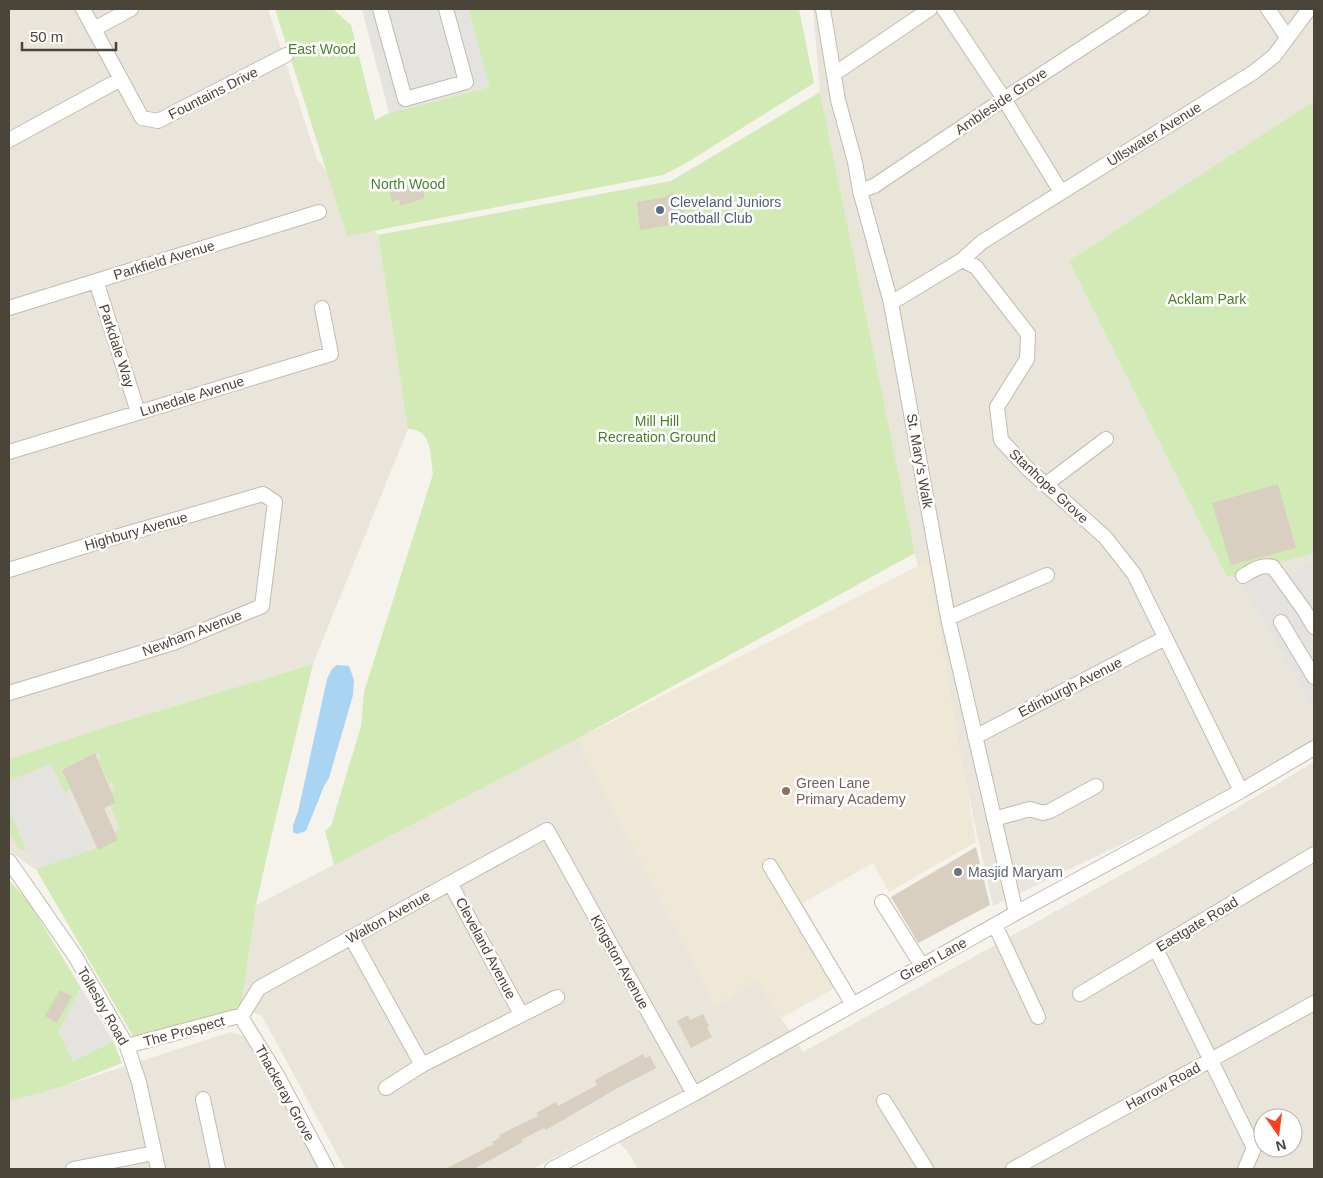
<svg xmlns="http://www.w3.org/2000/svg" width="1323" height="1178" font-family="Arial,sans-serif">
  <rect width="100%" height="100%" fill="#f6f3ec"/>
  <path fill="#eae5da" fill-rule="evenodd" d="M9,9H268L317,159L378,235L408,429L313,664L115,724L148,835L37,871L9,850Z
    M813,9H1314V743L1236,789L993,906L915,553L820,92Z
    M577,739L716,1006L757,979L803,1052L1173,846L1314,762V1169H638L628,1152L607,1130L532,1169H345L262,1016L241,1007L256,905ZM1263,1118H1293V1148H1263Z
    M231,1032L247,1037L319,1169H9V1100L64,1086Z"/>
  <path fill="#efe8d6" d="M928,561L976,842L889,892L873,863L803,903L847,981L782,1018L756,980L716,1007L577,739Z"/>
  <path fill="#d2eab5" d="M275,9H333L351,25L375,120L389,113L489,87L468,9H799L814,83L683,165L663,175L347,236Z
    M820,92L915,553L577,739L334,865L325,831L331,826L361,726L364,692L433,474C430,455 433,429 408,429L378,235L671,181Z
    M1314,101V553L1227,577L1069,261Z
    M313,664L271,838L256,905L241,1007L137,1043L37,871L38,868L97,848L98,849L118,840L114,832L120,829L110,806L116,803L111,792H113L111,789L114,787L112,783L109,784L98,759L101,758L99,753L96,755L95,753L62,770L71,790L65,793L51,764L9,781V759L115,724Z
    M9,808L26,849L21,851L9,833Z
    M9,880L29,902L81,988L59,1032L73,1061L113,1041L122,1063L64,1086L9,1101Z"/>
  <path fill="#e5e3e0" d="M362,9H468L489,87L389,113Z
    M1314,561V710L1241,582L1269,570L1277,581Z
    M51,764L85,833L90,832L95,844L86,848L87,852L38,868L26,849L9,808V795L13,793L9,781Z
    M81,988L113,1041L73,1061L59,1032Z"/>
  <path fill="#a9d4f2" d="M337,665L349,666L354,680L353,695L329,778L324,786L306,831L297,834L293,832V825L298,812L327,679L332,669Z"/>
  <path fill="#d8cfc1" d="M420,181L425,198L401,206L399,199L392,202L389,191Z
    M673,192L687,217L677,224L640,230L637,202L666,197Z
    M1278,484L1296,548L1231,565L1212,503Z
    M95,753L116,803L104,808L118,840L98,850L62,770Z
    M976,847L990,905L918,943L891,897Z
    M60,990L72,996L57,1023L45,1016Z
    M703,1014L709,1026L707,1027L712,1037L691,1048L677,1021L688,1015L690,1020Z
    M643,1054L645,1058L650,1056L656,1068L616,1089L546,1130L544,1128L521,1140L523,1142L474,1169H445L494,1144L492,1142L500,1138L499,1135L538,1116L536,1113L556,1102L558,1106L597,1085L595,1080Z"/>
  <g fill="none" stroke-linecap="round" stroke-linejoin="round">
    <defs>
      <path id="minor" d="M83,9L142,118L158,121L286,55
        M380,9L405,99L466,82L446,9
        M823,9L838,100L855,162L860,191L891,303L948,618L1016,913
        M944,9L1004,99L1061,192
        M1268,9L1287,37
        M94,29L131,9
        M834,74L930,9
        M9,140L121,79
        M860,191L874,186L1004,99L1142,9
        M962,260L982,242L1254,72L1274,56L1309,9
        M96,281L138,412
        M891,303L962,260L976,267L1028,334L1027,359L997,407L1001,440L1028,469L1105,537L1134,574L1241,791
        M9,308L319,212
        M9,452L331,354L322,308
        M1045,485L1106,439
        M9,570L95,543L263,494L275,502L262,606L173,643L9,693
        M1243,576C1253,570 1261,564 1273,567L1304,610L1314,627
        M948,618L1047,575
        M1281,622L1314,677
        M975,737L1165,638
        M994,819L1030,809L1043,813L1050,811L1096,786
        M9,861L75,956L127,1046L139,1082L158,1169
        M770,866L853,1005
        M450,883L521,1014
        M882,902L922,966
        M995,925L1038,1017
        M351,937L422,1065
        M1156,949L1254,1148L1245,1169
        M1080,994L1314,854
        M241,1017L259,988L547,830L694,1094
        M241,1017L277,1075L327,1169
        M127,1046L235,1017H241
        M386,1088L422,1065L557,997
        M203,1099L218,1169
        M884,1101L926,1169
        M73,1169L154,1153
        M552,1169L694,1094L1016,913L1241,791L1314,748
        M1013,1169L1314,1003"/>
    </defs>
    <use href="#minor" stroke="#c2bbae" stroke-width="16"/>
    <use href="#minor" stroke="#fff" stroke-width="14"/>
  </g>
  <circle fill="#5c6f8a" stroke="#fff" stroke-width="2" cx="660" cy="210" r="5"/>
  <circle fill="#8d6e63" stroke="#fff" stroke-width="2" cx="786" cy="791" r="5"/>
  <circle fill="#6b7280" stroke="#fff" stroke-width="2" cx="958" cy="872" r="5"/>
  <g text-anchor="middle" stroke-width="5" stroke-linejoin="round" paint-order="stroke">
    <g font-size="14" fill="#4a7f2a" stroke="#fff">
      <text x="322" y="54">East Wood</text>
      <text x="408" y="189">North Wood</text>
      <text x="1207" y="304">Acklam Park</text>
      <text x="657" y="426">Mill Hill<tspan x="657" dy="16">Recreation Ground</tspan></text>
    </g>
    <g font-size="14" fill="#4b4439" stroke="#fff">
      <text transform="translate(213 93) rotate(-27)" y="5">Fountains Drive</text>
      <text transform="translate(1001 101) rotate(-34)" y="5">Ambleside Grove</text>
      <text transform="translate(1154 134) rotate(-32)" y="5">Ullswater Avenue</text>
      <text transform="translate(164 260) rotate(-17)" y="5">Parkfield Avenue</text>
      <text transform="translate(117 346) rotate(72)" y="5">Parkdale Way</text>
      <text transform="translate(192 396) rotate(-17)" y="5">Lunedale Avenue</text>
      <text transform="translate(920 461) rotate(80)" y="5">St. Mary's Walk</text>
      <text transform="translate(1049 486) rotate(43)" y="5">Stanhope Grove</text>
      <text transform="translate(136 531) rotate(-16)" y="5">Highbury Avenue</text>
      <text transform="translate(192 633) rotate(-21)" y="5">Newham Avenue</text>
      <text transform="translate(1070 687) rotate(-27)" y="5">Edinburgh Avenue</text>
      <text transform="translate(388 917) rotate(-29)" y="5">Walton Avenue</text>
      <text transform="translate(1197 924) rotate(-31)" y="5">Eastgate Road</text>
      <text transform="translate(486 948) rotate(62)" y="5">Cleveland Avenue</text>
      <text transform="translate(933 959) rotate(-29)" y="5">Green Lane</text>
      <text transform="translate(620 962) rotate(61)" y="5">Kingston Avenue</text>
      <text transform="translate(103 1006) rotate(60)" y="5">Tollesby Road</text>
      <text transform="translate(184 1031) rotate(-15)" y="5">The Prospect</text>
      <text transform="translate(1163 1086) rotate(-29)" y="5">Harrow Road</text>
      <text transform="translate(285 1093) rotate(61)" y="5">Thackeray Grove</text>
    </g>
    <g font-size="14" fill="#4e5e75" stroke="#fff" text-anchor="start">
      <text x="670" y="207">Cleveland Juniors<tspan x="670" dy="16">Football Club</tspan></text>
    </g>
    <g font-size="14" fill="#785e54" stroke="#fff" text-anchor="start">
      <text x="796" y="788">Green Lane<tspan x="796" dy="16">Primary Academy</tspan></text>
    </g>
    <g font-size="14" fill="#5b616d" stroke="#fff" text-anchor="start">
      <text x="968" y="877">Masjid Maryam</text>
    </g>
  </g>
  <rect width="1323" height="1178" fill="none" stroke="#4b4439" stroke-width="20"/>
  <g transform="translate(1278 1133) rotate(166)"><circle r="24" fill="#ffffff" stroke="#b7b4b0"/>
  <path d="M0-4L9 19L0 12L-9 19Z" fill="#fc3f1d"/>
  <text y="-8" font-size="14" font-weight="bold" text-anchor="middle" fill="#4b4439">N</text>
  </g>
  <path d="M22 42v8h94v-8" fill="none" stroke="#4b4439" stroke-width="2.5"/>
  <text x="30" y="42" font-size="15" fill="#4b4439" stroke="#ffffff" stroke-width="4" paint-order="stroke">50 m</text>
</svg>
